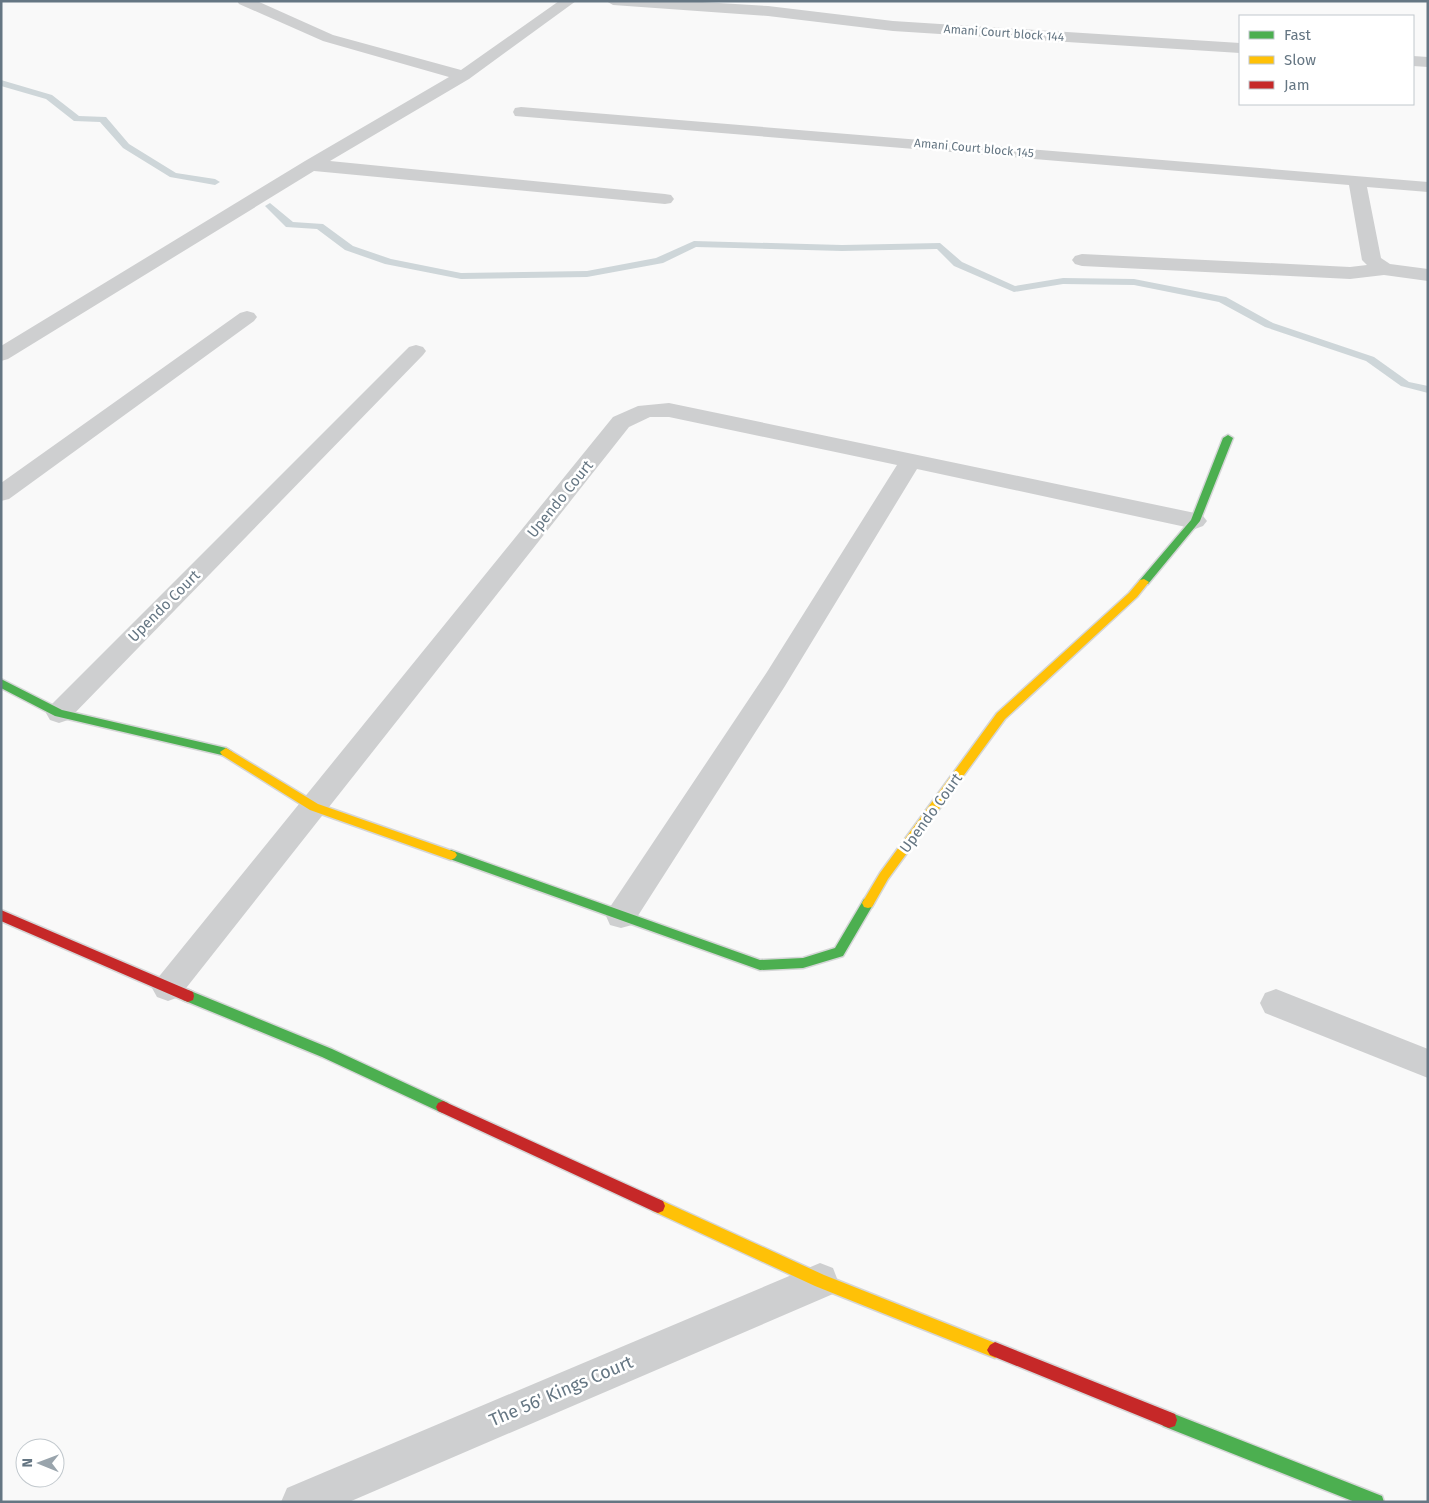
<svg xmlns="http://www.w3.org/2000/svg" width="1429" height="1503" font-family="'Fira Sans',sans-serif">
  <rect width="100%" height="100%" fill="#f9f9f9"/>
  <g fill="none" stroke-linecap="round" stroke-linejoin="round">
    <path fill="#ced6d9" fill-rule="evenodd" d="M1,80L52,95L79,116L106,117L129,144L176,173L215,179L220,182L215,185L170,177L123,148L100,122L74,121L46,99L1,86Z
      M270,203L293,222L323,224L353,246L391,259L461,273L587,271L656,258L694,241L842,245L940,243L962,262L1015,286L1063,278L1134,279L1226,297L1273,323L1374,357L1409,382L1428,386V393L1401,386L1366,361L1265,327L1219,302L1134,285L1063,284L1014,292L954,266L937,249L842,251L696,247L663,263L587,277L461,279L385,264L345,250L317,229L286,227L265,206Z"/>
    <defs>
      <path id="fast" d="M1228,435L1233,438L1200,521L1148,584H1140L1139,582L1140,580L1191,520L1223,438Z
        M1,679L62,710L226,748L232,752L226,756L55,716L1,688Z
        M451,850L760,960L803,958L835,948L864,899L868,898L872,899L874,903L843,956L803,968L760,970L447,858L445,855L447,852Z
        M188,990L332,1049L448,1103L450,1107L448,1111L443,1113L438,1111L322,1057L183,1000L182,996L183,992Z
        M1169,1412L1382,1496L1384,1502H1355L1163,1426L1161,1420L1163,1414Z"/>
      <path id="slow" d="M1144,579L1149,582L1137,597L1005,719L888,879L872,907L868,908L864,907L862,903L880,873L997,713L1129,593L1140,580Z
        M226,748L318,804L455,852L457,855L455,858L451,860L310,810L222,755L220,752Z
        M658,1199L824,1275L1000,1345L1003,1350L1000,1355L995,1358L815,1286L653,1211L651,1206L653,1201Z"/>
      <path id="jam" d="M1,910L193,992L194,996L193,1000L188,1002L183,1000L1,921Z
        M443,1101L663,1201L665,1206L663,1211L658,1213L653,1211L438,1111L436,1107L438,1103Z
        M995,1342L1175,1414L1177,1420L1175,1426L1169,1428L990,1355L987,1350L990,1345Z"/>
    </defs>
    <use href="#fast" stroke="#d5d6d7" stroke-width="3"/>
    <use href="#slow" stroke="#d5d6d7" stroke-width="3"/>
    <use href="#jam" stroke="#d5d6d7" stroke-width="3"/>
    <path fill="#cecfd0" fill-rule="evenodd" d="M237,1H257L333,35L461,70L559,1H576L469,79L330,161L665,194L671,195L674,199L671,203L665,204L314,171L8,359L1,361V346L305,161L449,77L323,41L239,4Z
      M606,1H686L768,6L893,21L1240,43V53L893,31L768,16L613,5Z
      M1413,56L1428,57V67L1413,66Z
      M521,107L1428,182V192L1367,187L1381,258L1390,264L1428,269V281L1384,275L1350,279L1082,266L1075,264L1072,260L1075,256L1082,254L1350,267L1367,265L1362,260L1349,185L515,116L513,112L515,108Z
      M247,311L254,313L257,317L254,321L9,499L1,501V483L240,313Z
      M416,345L423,347L426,351L423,355L68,720L59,723L50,720L46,713L50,706L409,347Z
      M669,403L1195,513L1203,516L1207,521L1203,526L1195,529L917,469L785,686L632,925L621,928L610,925L606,916L610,907L767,672L897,465L669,417H650L629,427L179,997L168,1001L157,997L152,988L157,979L613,417L638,406Z
      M1276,989L1428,1049V1078L1265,1013L1260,1003L1265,993Z
      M820,1263L833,1268L838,1281L833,1294L349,1502H281L287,1488Z"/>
    <use href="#fast" fill="#4caf50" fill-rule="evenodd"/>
    <use href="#slow" fill="#ffc107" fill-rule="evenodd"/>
    <use href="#jam" fill="#c62828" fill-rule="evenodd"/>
  </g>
  <g text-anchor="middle" stroke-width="5" stroke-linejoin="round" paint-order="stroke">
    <g font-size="12" fill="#657683" stroke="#fff">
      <text transform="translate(1004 33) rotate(4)" y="4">Amani Court block 144</text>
      <text transform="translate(974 148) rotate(5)" y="4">Amani Court block 145</text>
    </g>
    <g font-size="15" fill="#657683" stroke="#fff">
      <text transform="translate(560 499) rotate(-51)" y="5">Upendo Court</text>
      <text transform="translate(164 606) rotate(-45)" y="5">Upendo Court</text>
      <text transform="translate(931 813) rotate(-54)" y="5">Upendo Court</text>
    </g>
    <g font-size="18" fill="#657683" stroke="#fff">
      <text transform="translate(561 1391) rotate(-23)" y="6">The 56' Kings Court</text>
    </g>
  </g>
  <rect width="1429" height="1503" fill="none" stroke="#657683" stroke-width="5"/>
  <rect x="1239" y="15" width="175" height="90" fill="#ffffff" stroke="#c1c8cd"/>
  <rect x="1249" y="31" width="25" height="8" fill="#4caf50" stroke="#c1c8cd"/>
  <text x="1284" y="40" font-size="15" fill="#657683">Fast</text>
  <rect x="1249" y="56" width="25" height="8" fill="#ffc107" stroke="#c1c8cd"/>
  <text x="1284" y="65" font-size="15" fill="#657683">Slow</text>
  <rect x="1249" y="81" width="25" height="8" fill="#c62828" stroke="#c1c8cd"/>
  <text x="1284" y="90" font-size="15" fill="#657683">Jam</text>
  <g transform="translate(40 1463) rotate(271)"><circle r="24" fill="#ffffff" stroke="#c1c8cd"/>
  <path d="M0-4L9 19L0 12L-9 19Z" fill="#99a4ac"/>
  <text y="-8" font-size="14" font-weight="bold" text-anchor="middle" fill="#657683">N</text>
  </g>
</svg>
